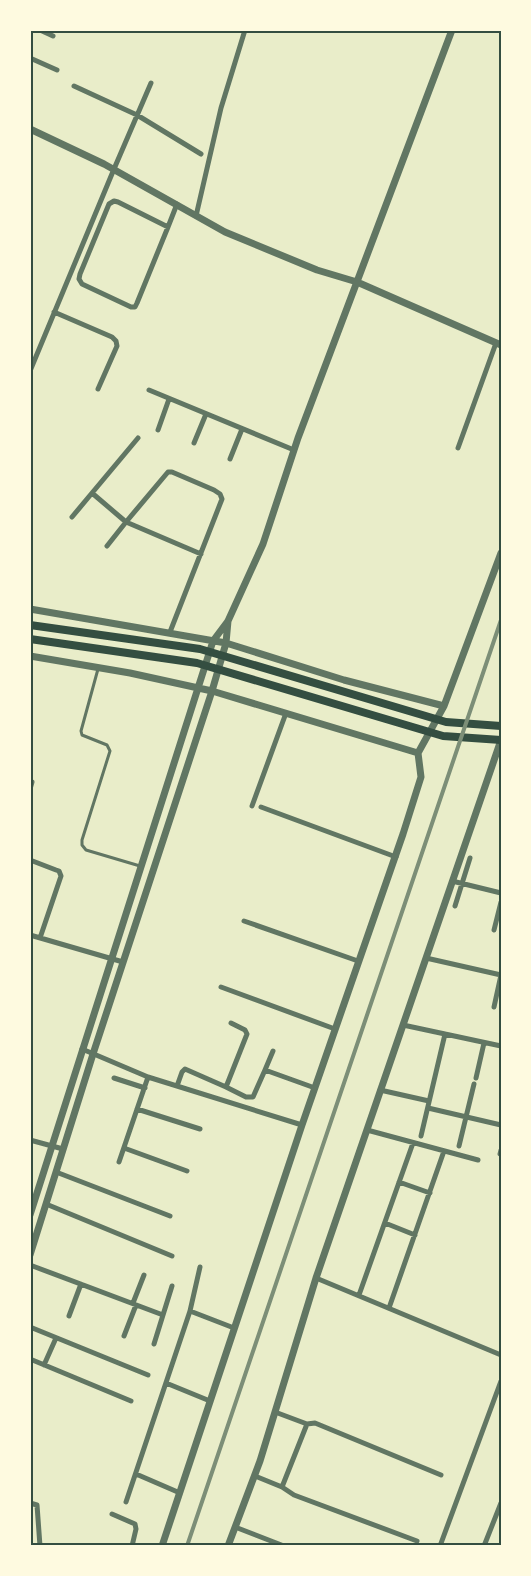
<svg xmlns="http://www.w3.org/2000/svg" width="531" height="1576" font-family="Lato,sans-serif">
  <rect width="100%" height="100%" fill="#e9edc9"/>
  <g fill="none" stroke-linecap="round" stroke-linejoin="round">
    <path stroke="#617663" stroke-width="3" d="M98,669L81,731L82,735L107,745L110,751L82,840V845L86,850L140,866"/>
    <path stroke="#617663" stroke-width="5" d="M40,30L53,36
      M30,58L57,70
      M74,86L137,115L201,154
      M196,216L221,108L245,30
      M168,227L118,202L114,201L109,204L80,274L79,279L82,284L131,307H135L137,303L168,227L177,204
      M54,312L112,337L116,341L117,346L98,389
      M30,371L114,169L151,83
      M149,390L294,450
      M158,430L169,399
      M194,443L206,414
      M458,448L496,343
      M230,459L242,429
      M72,517L92,493
      M107,546L126,522L92,493L138,438
      M170,632L222,499L220,494L214,490L172,472H168L126,522L201,554
      M30,789L32,782
      M252,806L286,713
      M261,807L396,857
      M30,860L56,870L59,871L61,876L40,938
      M452,881L501,893
      M455,906L470,858
      M244,921L358,961
      M494,930L501,902
      M30,935L123,962
      M426,958L501,975L494,1007
      M221,987L335,1029
      M403,1025L501,1046
      M82,1049L148,1077L302,1125
      M265,1070L273,1051
      M114,1078L145,1088
      M476,1078L484,1043
      M177,1086L182,1072L185,1069L226,1087L247,1034L245,1030L231,1023
      M226,1087L246,1097H253L265,1070L315,1088
      M380,1090L429,1101
      M428,1108L501,1125
      M137,1109L200,1129
      M367,1130L478,1160
      M421,1136L445,1034
      M30,1140L63,1149
      M459,1146L474,1084
      M124,1148L187,1171
      M500,1154L501,1150
      M119,1162L148,1077
      M56,1172L170,1216
      M399,1182L430,1193
      M46,1204L172,1256
      M385,1223L415,1235
      M30,1265L163,1315
      M316,1278L501,1355
      M359,1295L413,1143
      M133,1303L144,1275
      M389,1308L444,1151
      M190,1311L234,1328
      M69,1316L81,1284
      M30,1327L148,1375
      M124,1336L136,1305
      M154,1344L172,1286
      M30,1359L131,1401
      M44,1365L56,1338
      M166,1383L210,1401
      M275,1412L307,1424L315,1423L441,1475
      M136,1474L180,1493
      M255,1476L282,1487L294,1495L417,1541
      M282,1487L307,1424
      M126,1502L190,1311L200,1267
      M30,1503L37,1505L40,1546
      M112,1514L135,1524L136,1529L132,1546
      M235,1527L284,1546
      M440,1546L501,1381
      M484,1546L501,1503"/>
    <path stroke="#617663" stroke-width="7" d="M30,129L104,164L225,232L317,270L357,282L501,345
      M30,609L226,643L344,680L444,706
      M30,656L130,673L212,691L418,753
      M30,1215L213,641L228,621L263,544L298,438L452,30
      M30,1255L93,1054L212,691L226,643L228,621
      M162,1546L302,1125L403,834L421,777L418,753L444,706L501,553
      M228,1546L260,1461L316,1278L501,740"/>
    <path stroke="#344e41" stroke-width="8" d="M30,625L200,649L446,722L501,726
      M30,639L197,663L443,736L501,740"/>
    <path stroke="#7c8e77" stroke-width="4" d="M187,1546L501,620"/>
  </g>
  <rect width="531" height="1576" fill="none" stroke="#fefae0" stroke-width="63"/>
  <rect x="32" y="32" width="468" height="1512" fill="none" stroke="#344e41" stroke-width="2"/>
</svg>
